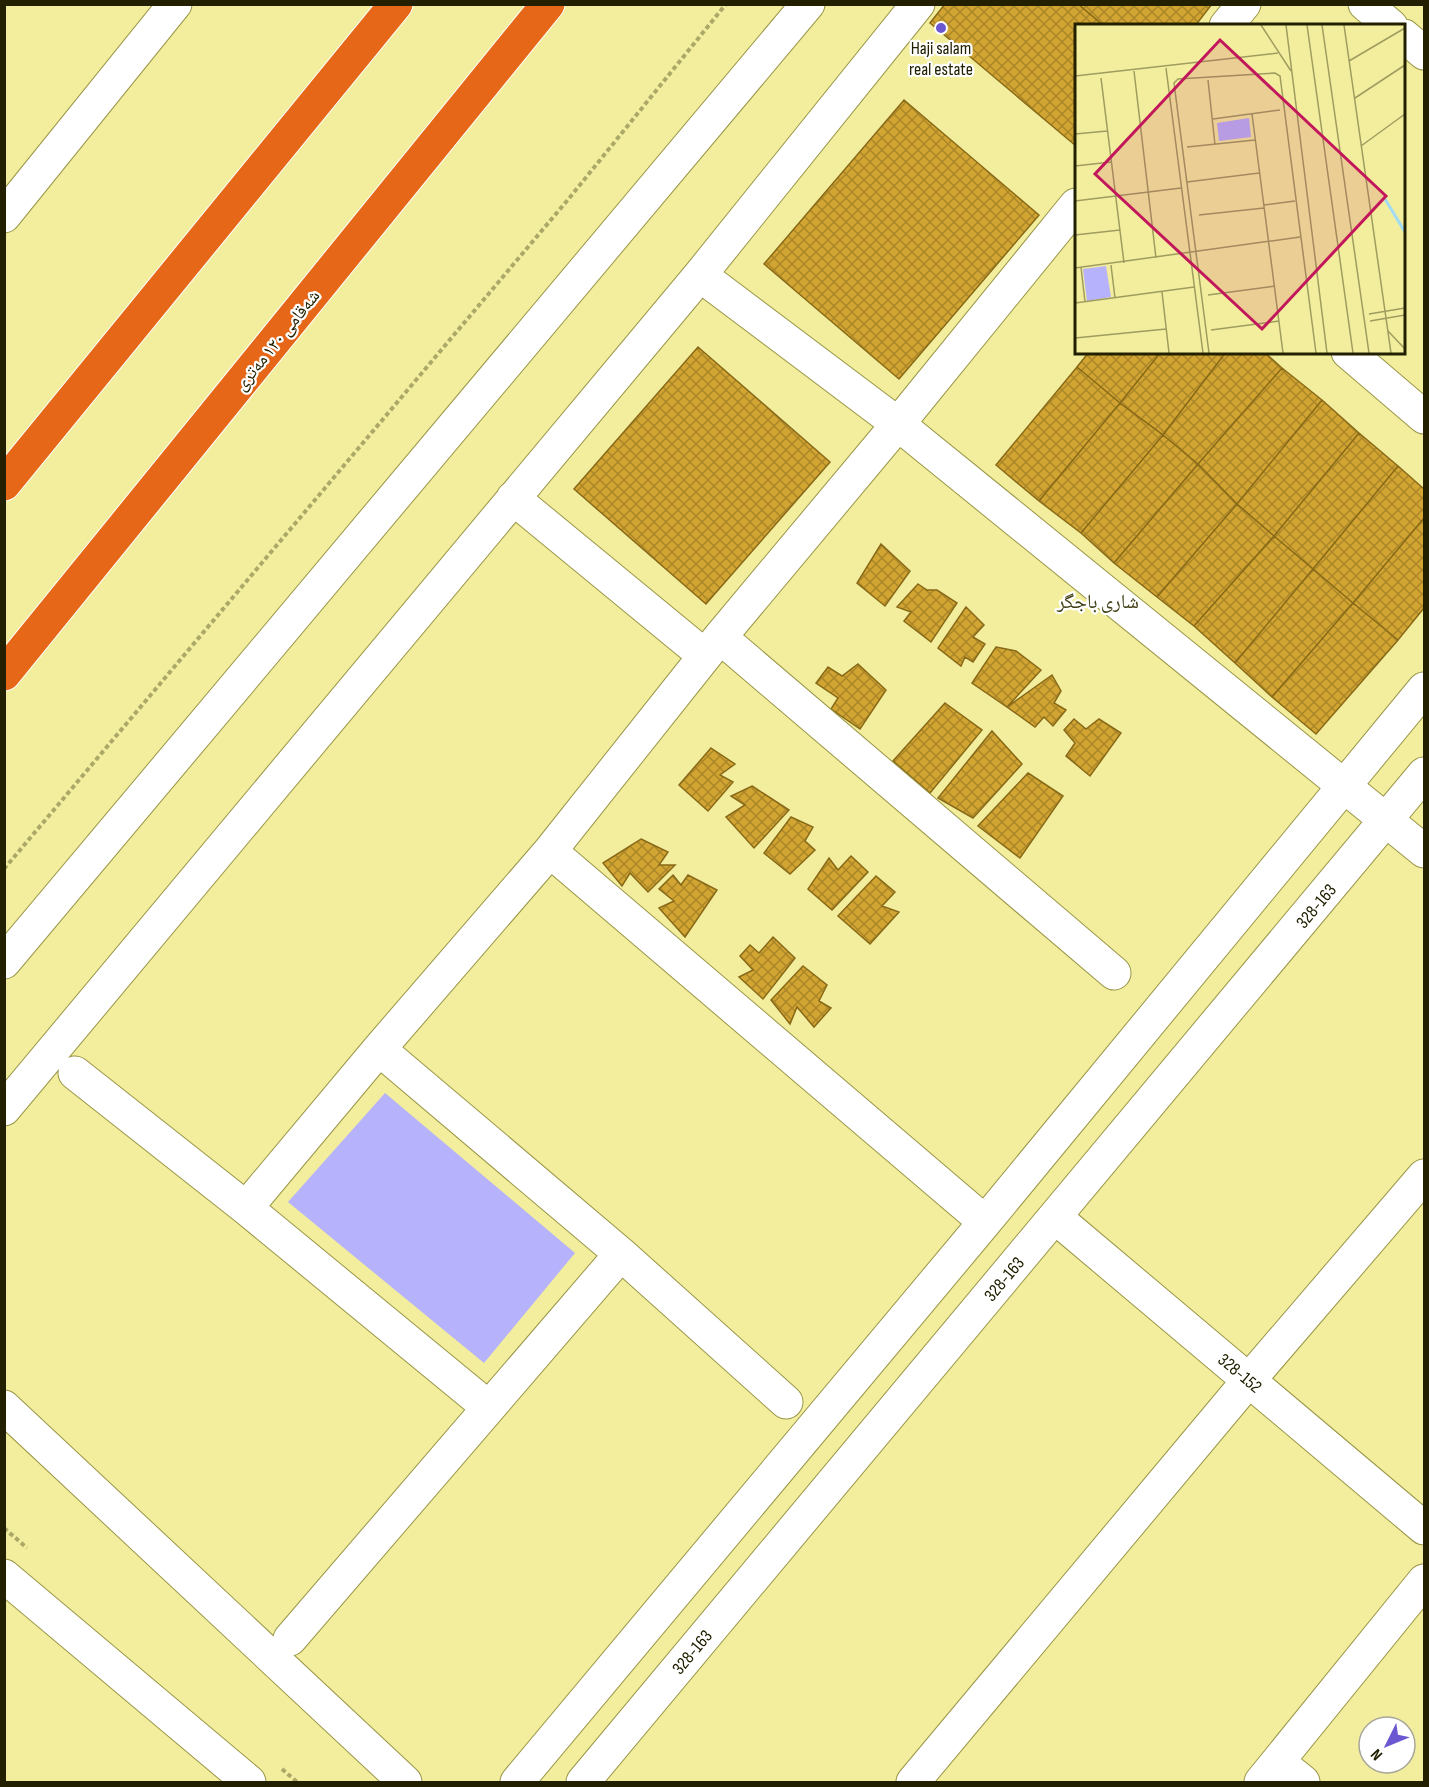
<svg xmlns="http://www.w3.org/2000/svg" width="1429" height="1787" font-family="'Sofia Sans Condensed','Noto Naskh Arabic',sans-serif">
  <defs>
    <pattern id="building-cross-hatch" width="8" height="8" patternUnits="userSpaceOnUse" patternTransform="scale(1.5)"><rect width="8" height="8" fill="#d2a532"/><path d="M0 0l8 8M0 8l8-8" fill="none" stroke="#aa8628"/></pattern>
  </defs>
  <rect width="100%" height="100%" fill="#f2ee9e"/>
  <path fill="#b6b2fb" d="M385,1093L575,1253L484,1363L288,1202Z"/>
  <path fill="url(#building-cross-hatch)" stroke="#886917" stroke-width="1.5" d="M945,4H1078L1104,26H1076V146L930,23Z
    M1078,4H1212L1195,26H1104Z
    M904,100L1039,215L899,379L764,264Z
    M698,347L830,462L706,604L574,489Z
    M1089,352H1161L1120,403L1077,367Z
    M1161,352H1226L1163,435L1120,403Z
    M1226,352H1264L1282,368L1198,464L1163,435Z
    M1077,367L1120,403L1039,501L996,465Z
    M1282,368L1322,400L1237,504L1198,464Z
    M1322,400L1359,433L1274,536L1237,504Z
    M1120,403L1163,435L1081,533L1039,501Z
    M1359,433L1398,466L1313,569L1274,536Z
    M1163,435L1198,464L1114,563L1081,533Z
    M1198,464L1237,504L1157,597L1114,563Z
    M1398,466L1424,489V518L1353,603L1313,569Z
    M1237,504L1274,536L1194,626L1157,597Z
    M1424,518V608L1398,640L1353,603Z
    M1274,536L1313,569L1235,663L1194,626Z
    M881,544L910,571L885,606L857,583Z
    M1313,569L1353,603L1272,697L1235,663Z
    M918,584L927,590H937L957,603L931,642L904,621L911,612L897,607Z
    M1353,603L1398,640L1316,734L1272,697Z
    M966,607L984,625L973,637L985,644L973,662L965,657L961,666L938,648Z
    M996,647L1016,651L1041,670L1007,707L972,683Z
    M858,664L886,690L860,729L831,709L838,698L816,683L828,667L842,676Z
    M1052,675L1061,691L1054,703L1066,710L1053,726L1044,717L1035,727L1007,707Z
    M945,703L982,730L930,793L893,761Z
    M1074,719L1086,729L1099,719L1121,733L1090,776L1066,756L1075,743L1064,730Z
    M992,731L1022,764L973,818L938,798Z
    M711,748L735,764L720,775L733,782L708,811L679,785Z
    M1028,773L1063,796L1020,858L978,826Z
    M752,786L789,810L754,848L726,817L745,805L731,796Z
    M791,817L813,827L805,841L815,850L790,874L764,853Z
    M641,839L668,852L659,865H675L648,892L630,873L622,886L603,863Z
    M851,856L868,872L832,910L808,889L829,858L838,870Z
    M673,875L681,885L688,875L717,890L685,937L659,908L674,901L659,889Z
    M876,876L895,892L882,906L899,912L870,944L838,916Z
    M773,937L795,958L763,999L739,977L753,970L740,956L750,945L759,953Z
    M803,966L827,985L819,1001L831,1008L814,1027L797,1007L790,1024L771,1000Z"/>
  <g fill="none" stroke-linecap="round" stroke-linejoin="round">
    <defs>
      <path id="minor" d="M1365,4L1391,26
        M1226,26L1244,4
        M1404,36L1424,53
        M700,275L898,424L1424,851
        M1348,352L1424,417
        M513,498L705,656
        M720,637L1114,973
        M550,851L985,1222
        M379,1049L621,1254L786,1402
        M75,1073L246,1208L488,1407
        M4,1109L700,275L918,4
        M246,1208L379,1049L550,851L720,637L898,424L1076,205
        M1055,1217L1424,1528
        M4,1407L405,1782
        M290,1639L621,1254
        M1278,1762L1303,1782
        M517,1782L985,1222L1424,689
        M583,1782L1424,774
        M913,1782L1249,1380L1424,1176
        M1261,1782L1424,1581"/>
      <path id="tertiary" d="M4,216L175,4
        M4,962L808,4
        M4,1576L249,1782"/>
      <path id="motorway" d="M4,484L396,4
        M4,674L548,4"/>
    </defs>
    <use href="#minor" stroke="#9a9647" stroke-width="35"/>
    <use href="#tertiary" stroke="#9a9647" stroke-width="35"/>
    <use href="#motorway" stroke="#fff" stroke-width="35"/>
    <path stroke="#aba868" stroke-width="4" stroke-dasharray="4.5 3" stroke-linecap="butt" d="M4,869L571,196L726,4
      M4,1528L27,1548
      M282,1769L297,1782"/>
    <use href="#minor" stroke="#fff" stroke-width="33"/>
    <use href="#tertiary" stroke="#fff" stroke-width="33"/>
    <use href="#motorway" stroke="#e66717" stroke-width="33"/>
  </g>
  <circle fill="#6b57d1" stroke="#fff" stroke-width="2" cx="941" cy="28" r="6"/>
  <g text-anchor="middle" stroke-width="4.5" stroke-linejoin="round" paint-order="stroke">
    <g font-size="18" fill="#222000" stroke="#fff">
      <text x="941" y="54">Haji salam<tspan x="941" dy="21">real estate</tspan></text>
    </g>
    <g font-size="18" fill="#222000" stroke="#fff">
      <text transform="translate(277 340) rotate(-51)" y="6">شەقامی ١٢٠ مەتری</text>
      <text transform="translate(1316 906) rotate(-50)" y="6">328-163</text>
      <text transform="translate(1004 1279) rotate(-50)" y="6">328-163</text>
      <text transform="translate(1240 1373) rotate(40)" y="6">328-152</text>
      <text transform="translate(692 1652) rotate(-50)" y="6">328-163</text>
    </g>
    <g font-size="20" fill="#3f3d13" stroke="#fff">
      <text x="1098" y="608">شاری باجگر</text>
    </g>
  </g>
  <g transform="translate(1075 24)">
    <rect width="330" height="330" fill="#f2ee9e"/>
    <path d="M174,94L176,113L144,117L142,99Z" fill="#b6b2fb"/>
    <path d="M31,242L36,273L12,277L8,245Z" fill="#b6b2fb"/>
    <path fill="none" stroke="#a2dbf4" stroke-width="3" d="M310,175L330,208"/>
    <path fill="none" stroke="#9f9c5f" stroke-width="1.5" d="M186,1L216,47M211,1L252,329M232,1L278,329M247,1L294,329M269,1L316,329M274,37L330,4M91,44L128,329M59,47L81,234M0,52L203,29M26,54L49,239M133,56L140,121M280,74L330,41M177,90L208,329M138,95L205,86M0,110L32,107M286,122L330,90M112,123L180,116M0,142L36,138M112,158L184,149M0,177L106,164M189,181L220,177M124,191L189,184M0,211L45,206M36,241L40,274M6,243L10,278M0,244L225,213M87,268L94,329M133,271L200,262M0,279L119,263M294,290L330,284M295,297L330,291M136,306L204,297M313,307L330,325M0,314L91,305M134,329L99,59L103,55L200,49L205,52L241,329"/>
    <path fill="#c2185b" fill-opacity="0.15" stroke="#c2185b" stroke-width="3" d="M145,16L311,172L187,305L20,150Z"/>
    <rect width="330" height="330" fill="none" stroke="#222000" stroke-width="3"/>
  </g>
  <rect width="1429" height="1787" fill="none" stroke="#222000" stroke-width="12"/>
  <g transform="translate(1387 1745) rotate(227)"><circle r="28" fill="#ffffff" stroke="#a7a699" stroke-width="1.5"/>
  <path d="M0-4.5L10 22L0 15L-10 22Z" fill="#6b57d1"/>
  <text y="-9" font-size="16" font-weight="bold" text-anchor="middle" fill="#222000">N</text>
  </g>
</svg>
